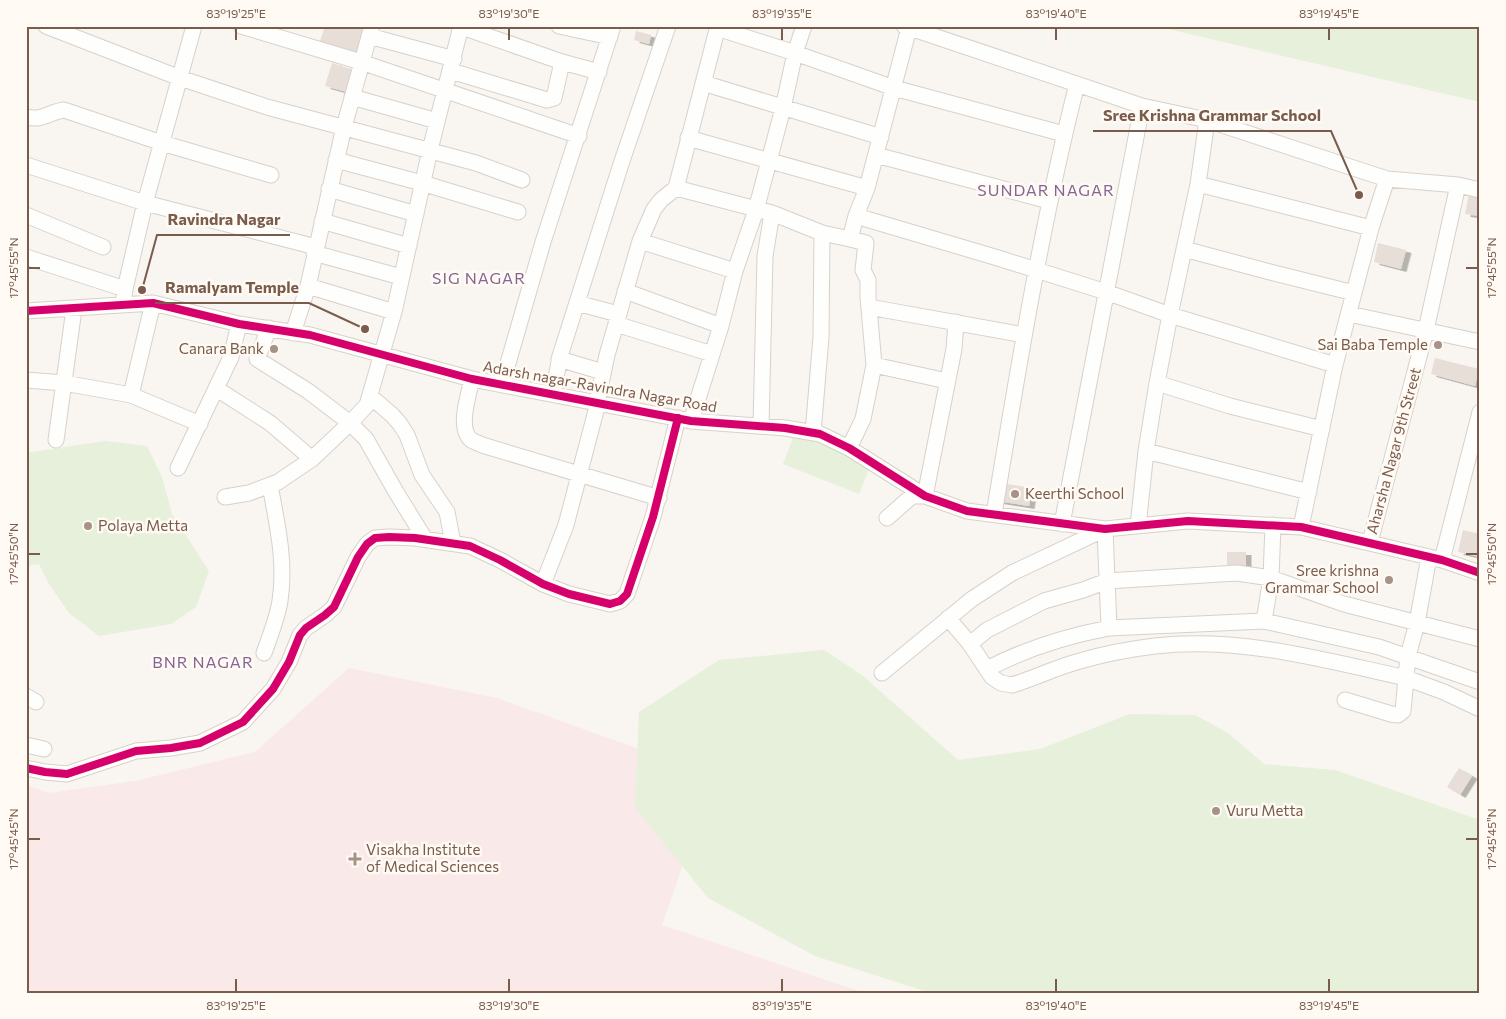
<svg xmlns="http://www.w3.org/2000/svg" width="1506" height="1019" font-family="Commissioner,sans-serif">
  <defs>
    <filter id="shadow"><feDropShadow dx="5.5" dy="3" stdDeviation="0" flood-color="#0004"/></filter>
  </defs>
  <rect width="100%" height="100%" fill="#f9f5f0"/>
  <path fill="#fae9e9" d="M349,668L497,698L714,776L662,925L865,993H26V785L49,793L135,781L255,752Z"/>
  <path fill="#e7f0db" d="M1155,26H1480V102Z
    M795,432L872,462L859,494L783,464Z
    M105,441L147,446L162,477L172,514L209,571L196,607L171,624L99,636L69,613L49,584L39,564L26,566V453Z
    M824,650L862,675L958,760L1040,749L1130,714L1195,715L1228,733L1264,764L1335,770L1480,820V993H931L815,956L708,898L635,808L639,712L719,660Z"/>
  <path fill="#e6ded7" filter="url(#shadow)" d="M325,26H356L368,30L360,56L319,44Z
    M636,31L651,35L649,44L634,40Z
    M332,63L357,71L350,93L325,86Z
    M1469,193L1480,195V216L1465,214Z
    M1378,243L1406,250L1401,269L1374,262Z
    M1435,358L1479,369L1475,386L1431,374Z
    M1001,483L1032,488L1029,506L998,501Z
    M1463,530L1480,534V557L1458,552Z
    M1227,552H1246V569H1227Z
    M1459,768L1472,776L1460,795L1447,787Z"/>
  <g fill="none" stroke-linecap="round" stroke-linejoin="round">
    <defs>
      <path id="minor" d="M46,26L180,78L267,107L476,163L522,180
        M241,26L361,62L579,136
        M459,26L562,62L599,72
        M559,26L610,37
        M904,26L1142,106L1207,120L1387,179L1458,185L1480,190
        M717,28L795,53L894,88L1064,134
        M369,36L454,59
        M451,71L547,100L554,98L562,62
        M703,83L881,137
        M352,97L437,121
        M26,117C43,121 49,112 64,110L162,143L271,175
        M688,138L867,188
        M876,155L1049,201
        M336,160L422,183L518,212
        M26,165L145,203L316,247
        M1198,184L1371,228
        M676,188L772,213L822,233L850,239L856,216L867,188L909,28
        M329,189L416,214
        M26,215L103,247
        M856,216L998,258L1106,292L1170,315L1335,365
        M322,221L409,246
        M640,241L735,271
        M1184,249L1270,272L1354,293
        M314,253L401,277
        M26,257L125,289
        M308,286L394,312
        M625,291L721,326
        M577,303L618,314
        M123,304L125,289L145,203L194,26
        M869,307L1024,335
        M26,311L153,303L239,324L310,335L472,379L691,421L785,428L820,434L849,448L925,496L967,511L1105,529L1188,521L1301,527L1442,560L1480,573
        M1349,314L1480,342
        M616,324L712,354
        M269,328L257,359L308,391L350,423L366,439L396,492L425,539
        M293,333L308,286L344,127L372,26
        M559,359L603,372
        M874,365L947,381
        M472,379C469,394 457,428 471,440C474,442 479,443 482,445L659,498
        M26,380L64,383L131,395L200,424
        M1157,383L1230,406L1322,429
        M502,384L543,242L613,26
        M217,389L270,423L312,459
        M553,394L560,356L622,161L668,26
        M131,395L153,303
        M370,396L392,415L400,424L407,435L422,475L447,512L453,543
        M597,403L607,355L640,241L654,209L661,200L676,188L718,26
        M691,421L721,326L735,271L756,210L783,108L795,53L804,26
        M761,426L765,256L772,213
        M813,433L821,337L822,233
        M56,440L74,309
        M849,448L863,419L874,365L868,297V280L863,270L866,243L850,239
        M1146,451L1309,492
        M178,468L231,357L239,324
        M225,497L249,493L278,482L312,459L350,423L367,405L394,312L430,150L461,26
        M994,514C1018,370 1041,226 1077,84
        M887,518L912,496H925L954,349L956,322
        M1062,524L1142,106
        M1138,526L1146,451L1157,383L1170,315L1198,184L1207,120
        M1301,527L1335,365L1371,228L1387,179
        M1370,542L1426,330L1458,185
        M1442,560L1480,412
        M543,584L566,525L598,403
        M948,618L970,644L992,677L1001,683L1012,685C1035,678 1057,667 1080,661C1104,654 1130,649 1155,646C1238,636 1325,660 1406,678L1408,656L1417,623L1429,557
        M1264,621L1271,578L1273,525
        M970,644L987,630L1044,601L1083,590L1107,581L1237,573L1271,578L1344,604L1480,639
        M264,653C270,636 277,619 280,601C286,561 277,524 270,485
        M987,669C1025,649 1067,636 1109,628L1264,621L1379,647L1480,682
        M882,673L972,599L1012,573L1105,529L1109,628
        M26,696L36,702
        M1345,700L1391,714L1398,715L1403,711L1406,678L1444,692L1480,709
        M26,745L44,749
        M26,768L45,772L67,774L136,751L171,748L200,743L243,722L273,689L289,662L300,635L306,628L325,615L334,607L358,557L367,544L375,538L389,537L415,538L470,546L500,560L543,584L569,594L610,604L620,601L627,594L653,517L678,418"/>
    </defs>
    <use href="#minor" stroke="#d7d1cb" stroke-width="17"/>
    <use href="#minor" stroke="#fefefd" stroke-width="15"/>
    <defs>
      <path id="cycleway" d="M26,311L153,303L239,324L310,335L472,379L691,421L785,428L820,434L849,448L925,496L967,511L1105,529L1188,521L1301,527L1442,560L1480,573
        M26,768L45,772L67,774L136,751L171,748L200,743L243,722L273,689L289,662L300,635L306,628L325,615L334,607L358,557L367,544L375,538L389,537L415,538L470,546L500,560L543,584L569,594L610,604L620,601L627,594L653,517L678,418"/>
    </defs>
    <use href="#cycleway" stroke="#fffaf3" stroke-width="11"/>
    <use href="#cycleway" stroke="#d6006c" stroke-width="8"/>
  </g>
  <path fill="none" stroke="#7a5c4d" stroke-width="2" d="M236,28V40M509,28V40M782,28V40M1056,28V40M1329,28V40M28,268H40M1466,268H1478M28,554H40M1466,554H1478M28,839H40M1466,839H1478M236,979V992M509,979V992M782,979V992M1056,979V992M1329,979V992"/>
  <g fill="#a69286" stroke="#fffaf3" stroke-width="2">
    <circle cx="1438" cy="345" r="5"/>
    <circle cx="274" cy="349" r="5"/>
    <circle cx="1015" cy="494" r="5"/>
    <circle cx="88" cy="526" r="5"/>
    <circle cx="1389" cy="580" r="5"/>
    <circle cx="1216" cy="811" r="5"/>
    <path d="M352.5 851.5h5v5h5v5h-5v5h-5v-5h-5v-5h5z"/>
  </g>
  <g text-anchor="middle" stroke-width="5" stroke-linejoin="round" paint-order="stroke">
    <g font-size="15" fill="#7a5c4d" stroke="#fffaf3" text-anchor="start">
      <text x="1428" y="350" text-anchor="end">Sai Baba Temple</text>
      <text x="264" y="354" text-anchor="end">Canara Bank</text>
      <text x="1025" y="499">Keerthi School</text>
      <text x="98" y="531">Polaya Metta</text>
      <text x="1379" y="576" text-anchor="end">Sree krishna<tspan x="1379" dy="17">Grammar School</tspan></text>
      <text x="1226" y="816">Vuru Metta</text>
      <text x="366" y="855">Visakha Institute<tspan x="366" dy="17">of Medical Sciences</tspan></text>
    </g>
    <g font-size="15" fill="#7a5c4d" stroke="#fffaf3">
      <text transform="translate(600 387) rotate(10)" y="5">Adarsh nagar-Ravindra Nagar Road</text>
      <text transform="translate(1394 451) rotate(-75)" y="5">Aharsha Nagar 9th Street</text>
    </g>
    <g font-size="16" letter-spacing="1" fill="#846695" stroke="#fffaf3">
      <text x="1046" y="196">SUNDAR NAGAR</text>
      <text x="479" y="284">SIG NAGAR</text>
      <text x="203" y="668">BNR NAGAR</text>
    </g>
  </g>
  <path fill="none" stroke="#7a5c4d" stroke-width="2" d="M1359 195L1331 131H1093M142 290L157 235H290M365 329L309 303H155"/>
  <g fill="#7a5c4d" stroke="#fffaf3" stroke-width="2">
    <circle cx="1359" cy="195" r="5"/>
    <circle cx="142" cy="290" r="5"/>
    <circle cx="365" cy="329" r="5"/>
  </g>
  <g font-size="16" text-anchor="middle" font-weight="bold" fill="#7a5c4d" stroke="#fffaf3" stroke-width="5" stroke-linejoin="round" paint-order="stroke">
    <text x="1212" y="121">Sree Krishna Grammar School</text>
    <text x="224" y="225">Ravindra Nagar</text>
    <text x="232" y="293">Ramalyam Temple</text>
  </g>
  <rect width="1506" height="1019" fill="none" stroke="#fffaf3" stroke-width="55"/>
  <rect x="28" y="28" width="1450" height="964" fill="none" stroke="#7a5c4d" stroke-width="2"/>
  <g font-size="12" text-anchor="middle" fill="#7a5c4d">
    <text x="236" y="18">83°19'25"E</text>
    <text x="509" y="18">83°19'30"E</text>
    <text x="782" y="18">83°19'35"E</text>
    <text x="1056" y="18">83°19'40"E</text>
    <text x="1329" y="18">83°19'45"E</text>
    <text transform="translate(14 268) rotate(-90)" y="4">17°45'55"N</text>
    <text transform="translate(1492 268) rotate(-90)" y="4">17°45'55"N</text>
    <text transform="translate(14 554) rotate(-90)" y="4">17°45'50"N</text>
    <text transform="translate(1492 554) rotate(-90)" y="4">17°45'50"N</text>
    <text transform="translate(14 839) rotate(-90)" y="4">17°45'45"N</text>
    <text transform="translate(1492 839) rotate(-90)" y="4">17°45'45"N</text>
    <text x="236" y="1010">83°19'25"E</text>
    <text x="509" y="1010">83°19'30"E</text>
    <text x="782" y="1010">83°19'35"E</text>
    <text x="1056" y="1010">83°19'40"E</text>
    <text x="1329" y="1010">83°19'45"E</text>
  </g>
</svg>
